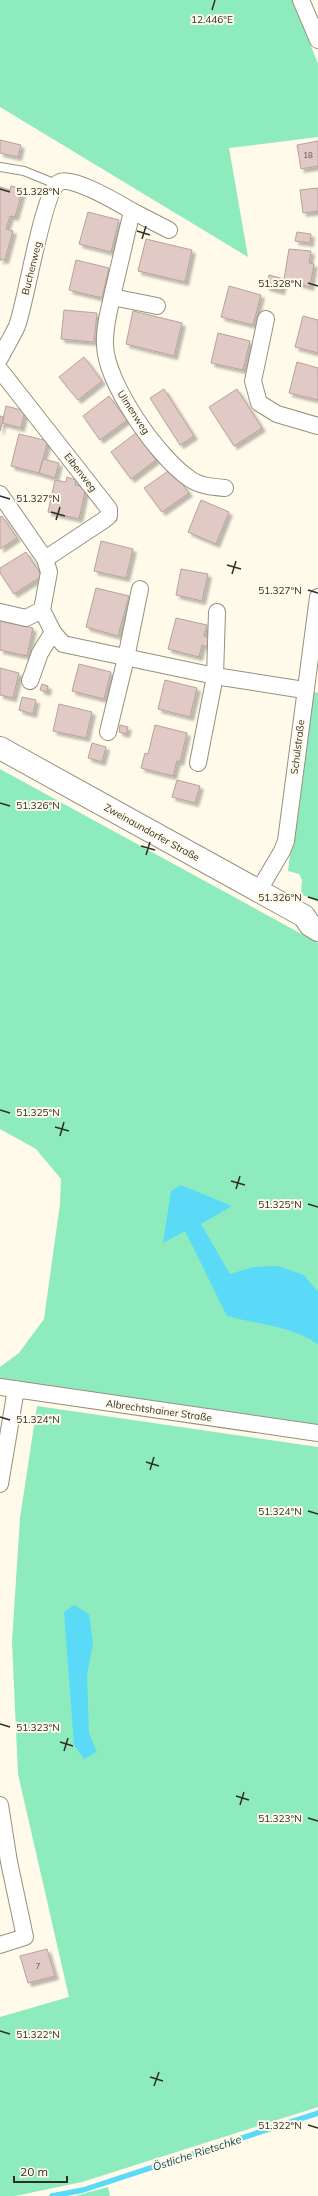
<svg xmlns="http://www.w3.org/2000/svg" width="318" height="2196" font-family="Mulish,sans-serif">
  <defs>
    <filter id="shadow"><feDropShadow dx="3.5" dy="3.5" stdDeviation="1" flood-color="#0004"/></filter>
  </defs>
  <rect width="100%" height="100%" fill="#fffaea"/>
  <path fill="#8eebbe" d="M0,0H293L318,64V137L229,148L248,257L0,107Z
    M311,691L318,693V902L301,894L302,880L299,874L288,871Z
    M0,769L318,943V1425L0,1379V1367L19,1353L44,1319L60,1204L61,1179L36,1149L0,1129Z
    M37,1406L318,1447V2107L82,2182L15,2196H0V2017L69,1997L18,1774L12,1642L20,1518Z
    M108,2187L110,2196H75Z"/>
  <path fill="#5bdaf7" d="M181,1185L232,1206L201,1224L230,1274L253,1267L278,1266L304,1275L318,1292V1344C292,1326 257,1324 227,1316L185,1231L163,1243L171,1191Z
    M74,1605L89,1614L93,1644L87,1675L89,1733L97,1752L84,1759L74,1745L64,1612Z"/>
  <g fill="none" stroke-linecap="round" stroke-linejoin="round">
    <path stroke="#5bdaf7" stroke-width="5.5" d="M52,2196L83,2190L318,2113"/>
  </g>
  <path fill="#e1cac5" stroke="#b8a19d" filter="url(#shadow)" d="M0,140L21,145L18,157L0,153Z
    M318,141V166L301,169L297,145Z
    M11,186L23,189L15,217L10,216L6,229L13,231L5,260L1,259L0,261V187L10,190Z
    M318,188V211L303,213L300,190Z
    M88,212L119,220L111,252L79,244Z
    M297,232L311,234L310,243L295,241Z
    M146,239L192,250L185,282L138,271Z
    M289,249L311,251L309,263L314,264L310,287L284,279Z
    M76,260L109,268L102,298L69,290Z
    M269,275L284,279L281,291L266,287Z
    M229,286L261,295L253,325L221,317Z
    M64,310L97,313L94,342L61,339Z
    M133,311L182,323L174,356L126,344Z
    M303,316L318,320V353L295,347Z
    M218,333L250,341L243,370L211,363Z
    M84,357L102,381L78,400L59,377Z
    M297,362L318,368V400L289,393Z
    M164,389L194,436L180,445L150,398Z
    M237,389L262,428L234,446L209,407Z
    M109,396L127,420L100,440L83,416Z
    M6,406L25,411L21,428L2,423Z
    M0,416L4,417L0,431Z
    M136,433L156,460L131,479L111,452Z
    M19,434L48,441L39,473L11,466Z
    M43,459L59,463L55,478L39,473Z
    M171,469L189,493L162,512L144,488Z
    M67,477L76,480L75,485L86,487L79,519L48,512L55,480L66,482Z
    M201,500L229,512L216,544L188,532Z
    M2,516L17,538L0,549V517Z
    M101,541L133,549L126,578L94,571Z
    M26,552L42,576L14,594L0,573V568Z
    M181,569L208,574L202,601L176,595Z
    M96,588L129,596L118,636L86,627Z
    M176,618L207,625L204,636L209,638L207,647L202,645L199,657L168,649Z
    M0,621L33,628L27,656L0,650Z
    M79,664L111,672L104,699L72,691Z
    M0,668L19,673L13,698L0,695Z
    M165,680L197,688L190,717L158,709Z
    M42,684L48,686L47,692L40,690Z
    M22,697L36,700L33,714L19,710Z
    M59,704L92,712L86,738L53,731Z
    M120,725L128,727L126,734L119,732Z
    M155,725L187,733L180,762L177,761L173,776L141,768L145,753L148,754Z
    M92,743L106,747L102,762L88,758Z
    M177,780L200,786L195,803L172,797Z
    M47,1949L55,1976L28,1983L20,1956Z"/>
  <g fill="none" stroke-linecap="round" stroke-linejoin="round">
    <defs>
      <path id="lane" d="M0,167L24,171L56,184"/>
      <path id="street" d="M301,0L318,40
        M132,211L169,230
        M112,297L157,306
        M266,319L253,381L259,403L277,414L318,426
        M0,358C5,348 12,337 17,326C26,303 43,189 60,182C73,176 120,204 132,211C126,237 120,263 114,288C110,307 104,326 105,345C106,383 158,458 190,479C200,486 213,487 225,488
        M0,370L109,509V516L104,520L45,559L49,572L42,610L53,632L63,644L215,676L304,690
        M0,494L45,559
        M0,612L26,618L42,610
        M30,681L40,653L53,632
        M108,732L126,658L140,589
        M198,763L215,676L217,612
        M259,890L282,851L286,841L318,597
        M0,1387L318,1433
        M0,1484L16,1389
        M0,1805L9,1862L25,1937L0,1945"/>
      <path id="secondary" d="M0,748L304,916L310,925L318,930"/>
    </defs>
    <use href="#lane" stroke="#96917e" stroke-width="10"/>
    <use href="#street" stroke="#96917e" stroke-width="18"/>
    <use href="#secondary" stroke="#96917e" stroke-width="24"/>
    <use href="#lane" stroke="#fff" stroke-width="8"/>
    <use href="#street" stroke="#fff" stroke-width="16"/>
    <use href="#secondary" stroke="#fff" stroke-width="22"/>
  </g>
  <path fill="none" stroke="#312e27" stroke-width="1.5" d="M212,10L215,0M0,189L10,192M137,231L150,235M142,239L146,226M308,283L318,286M0,496L10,499M51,512L65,516M56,520L60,507M227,565L241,569M232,574L236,561M308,590L318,593M0,803L10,806M141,846L155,850M146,855L150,842M308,897L318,900M0,1110L10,1113M55,1127L69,1131M60,1136L64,1122M231,1181L245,1185M236,1189L240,1176M308,1204L318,1207M0,1417L10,1420M146,1462L159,1466M150,1470L154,1457M308,1511L318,1514M0,1724L10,1727M60,1742L73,1746M64,1751L68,1738M236,1796L249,1800M240,1805L244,1792M308,1818L318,1821M0,2031L10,2034M150,2077L163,2081M154,2086L159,2072M308,2125L318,2128"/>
  <g text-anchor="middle" stroke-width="4" stroke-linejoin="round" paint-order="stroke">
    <g font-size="8" fill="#5d554e">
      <text x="308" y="158">18</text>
      <text x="38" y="1969">7</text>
    </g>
    <g font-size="10" fill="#312e27" stroke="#fffaea">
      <text transform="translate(31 268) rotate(-76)" y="4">Buchenweg</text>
      <text transform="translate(134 412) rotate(57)" y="4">Ulmenweg</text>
      <text transform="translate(81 472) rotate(52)" y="4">Eibenweg</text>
      <text transform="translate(297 747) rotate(-83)" y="4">Schulstraße</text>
      <text transform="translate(152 832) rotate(29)" y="4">Zweinaundorfer Straße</text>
      <text transform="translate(159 1410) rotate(8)" y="4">Albrechtshainer Straße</text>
    </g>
    <g font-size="11" font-style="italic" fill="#0d4652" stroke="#fffaea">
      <text transform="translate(197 2153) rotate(-18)" y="4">Östliche Rietschke</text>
    </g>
  </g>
  <g font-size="10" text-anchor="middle" fill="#312e27" stroke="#fffaea" stroke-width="4" stroke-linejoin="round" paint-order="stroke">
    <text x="212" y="23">12.446°E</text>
    <text x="38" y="195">51.328°N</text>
    <text x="280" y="287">51.328°N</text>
    <text x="38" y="502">51.327°N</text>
    <text x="280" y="594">51.327°N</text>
    <text x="38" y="809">51.326°N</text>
    <text x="280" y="901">51.326°N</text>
    <text x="38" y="1116">51.325°N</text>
    <text x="280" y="1208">51.325°N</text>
    <text x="38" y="1423">51.324°N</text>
    <text x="280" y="1515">51.324°N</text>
    <text x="38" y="1731">51.323°N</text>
    <text x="280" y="1822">51.323°N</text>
    <text x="38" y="2038">51.322°N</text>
    <text x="280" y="2129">51.322°N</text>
  </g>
  <path d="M14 2176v6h53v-6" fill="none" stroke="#312e27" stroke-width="2"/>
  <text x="20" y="2176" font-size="12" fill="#312e27" stroke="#fffaea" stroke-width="3" paint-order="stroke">20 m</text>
</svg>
